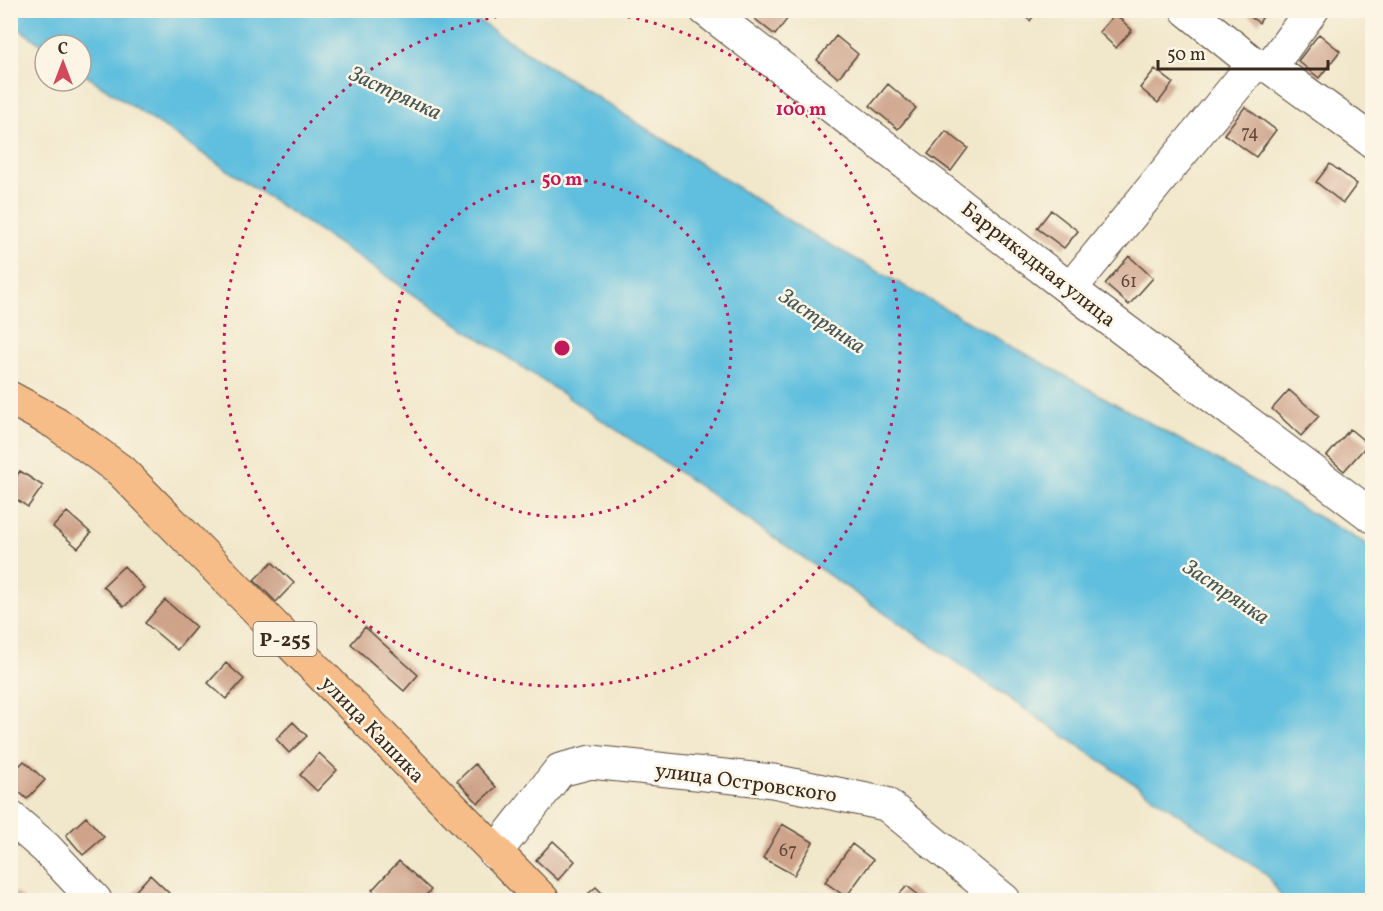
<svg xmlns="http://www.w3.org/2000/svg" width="1383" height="911" font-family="Vollkorn,serif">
  <rect width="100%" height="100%" fill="#fcf5e5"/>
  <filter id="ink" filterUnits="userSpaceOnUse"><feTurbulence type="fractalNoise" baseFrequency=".0167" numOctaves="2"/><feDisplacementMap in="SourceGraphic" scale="12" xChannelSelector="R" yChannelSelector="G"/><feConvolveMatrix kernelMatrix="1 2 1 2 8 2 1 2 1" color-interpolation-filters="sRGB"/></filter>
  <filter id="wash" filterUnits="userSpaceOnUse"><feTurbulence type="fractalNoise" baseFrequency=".008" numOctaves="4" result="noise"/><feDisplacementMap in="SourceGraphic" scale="24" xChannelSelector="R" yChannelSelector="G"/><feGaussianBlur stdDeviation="1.35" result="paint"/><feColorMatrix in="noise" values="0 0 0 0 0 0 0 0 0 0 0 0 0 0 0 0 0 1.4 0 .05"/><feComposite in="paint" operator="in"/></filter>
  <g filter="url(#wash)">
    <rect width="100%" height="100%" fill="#f1e7cb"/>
    <path fill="#60bfde" stroke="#4e747e" stroke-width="1.5" d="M11,10L463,11L802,229L1372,547V900H1284L1266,874L636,443L81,72V45L45,47L11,23Z"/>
    <g id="blocks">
      <path fill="#cea38a" d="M762,10H786L791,14L775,35L755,19Z
        M1018,10H1038L1030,21Z
        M1241,10H1267L1259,23Z
        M1115,14L1132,30L1116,48L1099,32Z
        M1319,34L1340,51L1319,78L1298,61Z
        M836,36L858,54L838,78L817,60Z
        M1155,69L1173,83L1158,103L1140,88Z
        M888,84L916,108L898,129L870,106Z
        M1245,107L1276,130L1256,157L1224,134Z
        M946,131L968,148L951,171L928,154Z
        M1330,164L1357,184L1343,203L1316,182Z
        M1051,210L1078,231L1064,248L1037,228Z
        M1129,256L1153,278L1129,305L1105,284Z
        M1289,390L1319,416L1301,436L1272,409Z
        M1350,429L1368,444L1344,471L1327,456Z
        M20,471L43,486L28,507L10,495V485Z
        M67,512L91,533L78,548L53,527Z
        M272,562L294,583L276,602L254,580Z
        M124,566L144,588L124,607L103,586Z
        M165,600L196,627L177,650L145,623Z
        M365,627L418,675L404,691L351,644Z
        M226,663L244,679L226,699L208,683Z
        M293,722L307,736L289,753L276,739Z
        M319,753L337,770L317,791L300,775Z
        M24,761L45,780L27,799L10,784V775Z
        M475,764L496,787L478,803L457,781Z
        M86,817L104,837L83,855L66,835Z
        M782,824L813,842L794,875L763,858Z
        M553,841L575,861L558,880L536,860Z
        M852,844L873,860L846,897L825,882Z
        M399,861L431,890L421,900H383L372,890Z
        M150,875L169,893L162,900H138L132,895Z
        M907,886L925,900H894Z
        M596,887L609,900H581Z
        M15,892L25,900H10Z"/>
    </g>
  </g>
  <g filter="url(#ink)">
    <use href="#blocks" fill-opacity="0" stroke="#564638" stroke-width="1.5"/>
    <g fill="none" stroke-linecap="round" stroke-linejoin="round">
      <defs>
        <path id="minor" d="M706,10L1075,293L1372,516
          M1187,10L1254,64L1270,67L1372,141
          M1270,67L1312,10
          M1071,288L1254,64
          M10,817L46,848L95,900
          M495,853L560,770L591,762L773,781L886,804L1004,900"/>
        <path id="highway" d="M10,398L56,423L121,471L543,900"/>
      </defs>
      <use href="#minor" stroke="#564638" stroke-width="35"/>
      <use href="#highway" stroke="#564638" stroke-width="35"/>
      <use href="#minor" stroke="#fff" stroke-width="33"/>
      <use href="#highway" stroke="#f7bd88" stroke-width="33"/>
    </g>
  </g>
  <g fill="none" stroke="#c2185b" stroke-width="3" stroke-dasharray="3 6">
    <circle cx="562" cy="348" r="169"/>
    <path d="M583 11A338 338 0 1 1 541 11"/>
  </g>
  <g text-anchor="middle" stroke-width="5" stroke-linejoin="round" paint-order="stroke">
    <g font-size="18" fill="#604839">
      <text x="1250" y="138">74</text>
      <text x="1129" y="287">61</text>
      <text x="788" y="856">67</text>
    </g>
    <rect fill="#fcf5e5" stroke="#75675a" stroke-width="1.5" x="253.5" y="622" width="63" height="34" rx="4.5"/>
    <g font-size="20" font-weight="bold" fill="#3b2a1e">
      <text x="285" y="646">Р-255</text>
    </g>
    <g font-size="21" fill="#3b2a1e" stroke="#fcf5e5">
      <text transform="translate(1039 264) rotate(38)" y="7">Баррикадная улица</text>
      <text transform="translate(373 729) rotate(46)" y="7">улица Кашика</text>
      <text transform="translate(746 782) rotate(8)" y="7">улица Островского</text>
    </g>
    <g font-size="22" font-style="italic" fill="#465758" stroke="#fcf5e5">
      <text transform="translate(396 92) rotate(25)" y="8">Застрянка</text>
      <text transform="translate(823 320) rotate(34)" y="8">Застрянка</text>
      <text transform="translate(1227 591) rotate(34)" y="8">Застрянка</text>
    </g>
  </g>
  <circle cx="562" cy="348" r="9" fill="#c2185b" stroke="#fcf5e5" stroke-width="3"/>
  <g font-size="18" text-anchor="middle" font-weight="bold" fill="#c2185b" stroke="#fcf5e5" stroke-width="5" stroke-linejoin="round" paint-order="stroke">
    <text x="801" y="115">100 m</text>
    <text x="562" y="185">50 m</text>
  </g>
  <rect width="1383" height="911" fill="none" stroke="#fcf5e5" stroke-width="36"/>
  <g transform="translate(63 63)"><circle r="28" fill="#fcf5e5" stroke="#afa495" stroke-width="1.5"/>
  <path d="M0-4.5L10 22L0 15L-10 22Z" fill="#d1495b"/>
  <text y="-9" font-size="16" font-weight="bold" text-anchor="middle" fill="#3b2a1e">С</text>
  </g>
  <path d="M1158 60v9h170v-9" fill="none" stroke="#3b2a1e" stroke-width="3"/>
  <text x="1167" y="60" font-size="18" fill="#3b2a1e" stroke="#fcf5e5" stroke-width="4.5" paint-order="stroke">50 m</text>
</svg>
